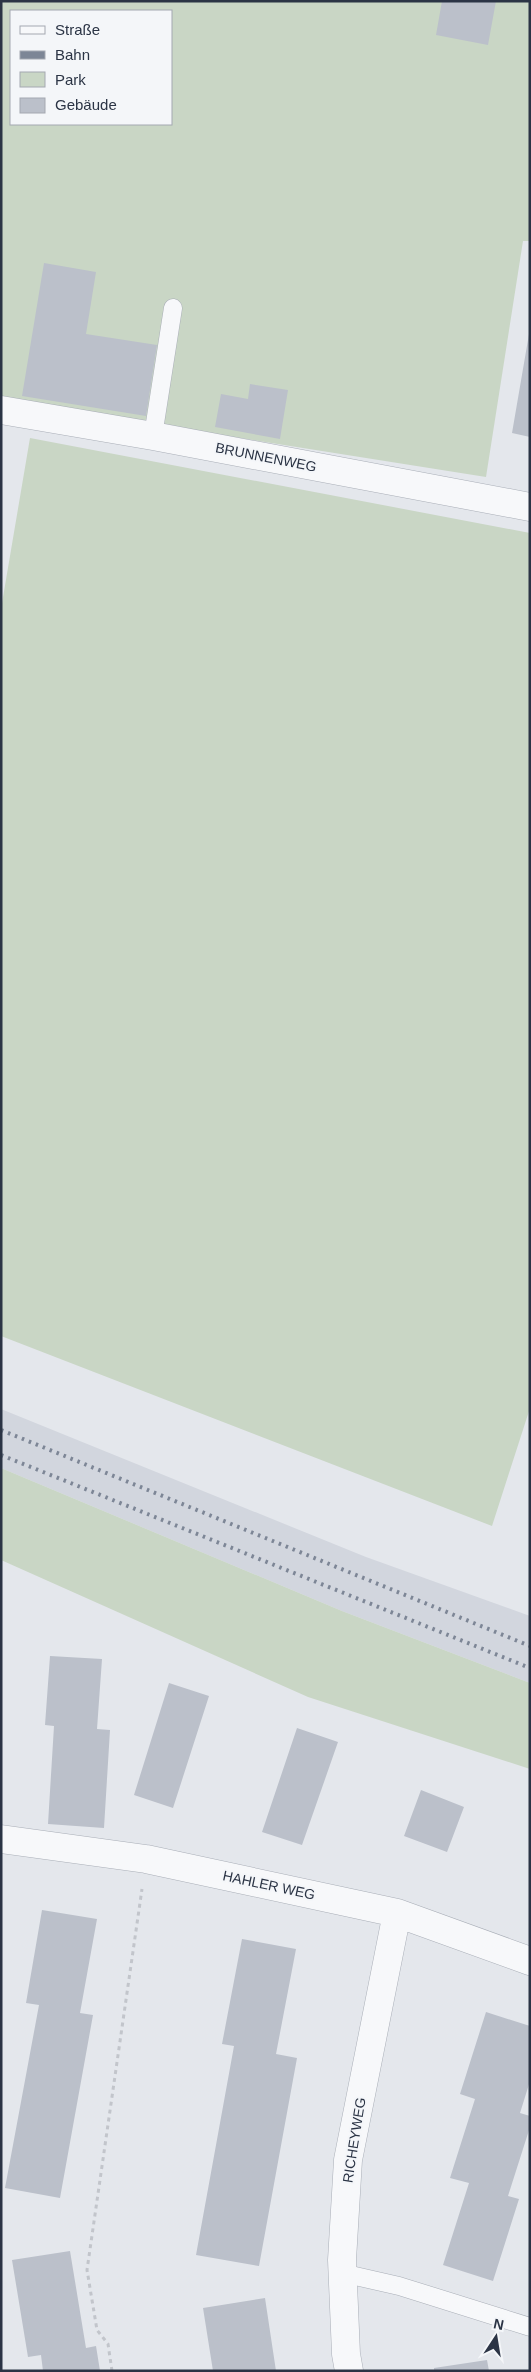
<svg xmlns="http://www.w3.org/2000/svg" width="531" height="2372" font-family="Helvetica,sans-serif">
  <rect width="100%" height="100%" fill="#e4e7ec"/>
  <path fill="#d2d6de" d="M1,1409L366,1557L530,1616V1683L342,1611L1,1468Z"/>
  <path fill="#c9d6c5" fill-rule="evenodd" d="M1,1H530V241H523L486,477L1,400ZM11,11H171V124H11Z
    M30,438L530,533V1408L492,1526L1,1336V609Z
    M1,1468L342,1611L530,1683V1769L308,1697L1,1560Z"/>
  <path fill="#bbc0ca" d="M442,1H496L488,45L436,35Z
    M44,263L96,272L86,334L157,345L146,416L22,396Z
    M529,334H530V437L512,433Z
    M250,384L288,390L280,439L215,427L221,394L248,399Z
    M50,1656L102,1659L97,1729L110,1730L104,1828L48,1824L54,1726L45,1725Z
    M169,1683L209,1696L173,1808L134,1795Z
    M297,1728L338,1742L302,1845L262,1832Z
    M421,1790L464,1807L447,1852L404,1836Z
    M42,1910L97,1919L80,2013L93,2015L60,2198L5,2188L39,2005L26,2003Z
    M242,1939L296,1949L276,2054L297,2058L259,2266L196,2255L234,2046L222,2044Z
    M486,2012L530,2026V2081L520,2113L530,2116V2127L508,2196L519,2199L493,2281L443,2265L469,2183L450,2178L475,2099L460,2094Z
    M70,2251L86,2348L96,2346L100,2371H43L41,2355L28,2357L12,2260Z
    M265,2298L276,2371H213L203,2308Z
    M487,2360L489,2371H434V2368Z"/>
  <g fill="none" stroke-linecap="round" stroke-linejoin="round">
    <defs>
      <path id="service" d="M153,436L173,308
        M342,2273L399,2286L530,2327"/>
      <path id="minor" d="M1,410L153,436L530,507
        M1,1839L146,1859L397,1913L530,1961
        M349,2371L346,2354L342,2260L348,2160L397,1913"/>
    </defs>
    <use href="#service" stroke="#a9aeb7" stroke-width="19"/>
    <use href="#minor" stroke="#a9aeb7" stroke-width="29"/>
    <path stroke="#c2c5cb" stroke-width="3" stroke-dasharray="4 4" stroke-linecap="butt" d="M112,2371L108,2344L97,2330L87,2270L142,1889"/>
    <use href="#service" stroke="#f7f8fa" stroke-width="18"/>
    <use href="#minor" stroke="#f7f8fa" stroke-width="28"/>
    <path stroke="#7d8696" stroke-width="4" stroke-dasharray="2.5 5" stroke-linecap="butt" d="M1,1430L530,1646
      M1,1455L530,1668"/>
  </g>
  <g text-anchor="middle" stroke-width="4" stroke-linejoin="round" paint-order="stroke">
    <g font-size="14" fill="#2b3445" stroke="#f4f6f9">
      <text transform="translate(266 457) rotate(11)" y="5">BRUNNENWEG</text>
      <text transform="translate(269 1885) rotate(12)" y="5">HAHLER WEG</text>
      <text transform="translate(354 2140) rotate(-81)" y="5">RICHEYWEG</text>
    </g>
  </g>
  <rect width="531" height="2372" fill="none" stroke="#2b3445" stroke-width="5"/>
  <rect x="10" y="10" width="162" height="115" fill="#f4f6f9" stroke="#a4a8b1"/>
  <rect x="20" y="26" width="25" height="8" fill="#f7f8fa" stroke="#a4a8b1"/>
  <text x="55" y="35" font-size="15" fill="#2b3445">Straße</text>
  <rect x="20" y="51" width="25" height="8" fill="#7d8696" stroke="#a4a8b1"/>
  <text x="55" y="60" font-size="15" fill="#2b3445">Bahn</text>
  <rect x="20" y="72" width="25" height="15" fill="#c9d6c5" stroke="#a4a8b1"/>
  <text x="55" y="85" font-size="15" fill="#2b3445">Park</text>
  <rect x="20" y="98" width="25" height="15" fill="#bbc0ca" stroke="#a4a8b1"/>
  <text x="55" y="110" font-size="15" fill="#2b3445">Gebäude</text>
  <g transform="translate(496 2337) rotate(12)" stroke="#f4f6f9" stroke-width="4" paint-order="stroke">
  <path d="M0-4L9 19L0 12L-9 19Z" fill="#2b3445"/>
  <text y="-8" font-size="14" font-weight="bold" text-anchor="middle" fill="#2b3445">N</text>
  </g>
</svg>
